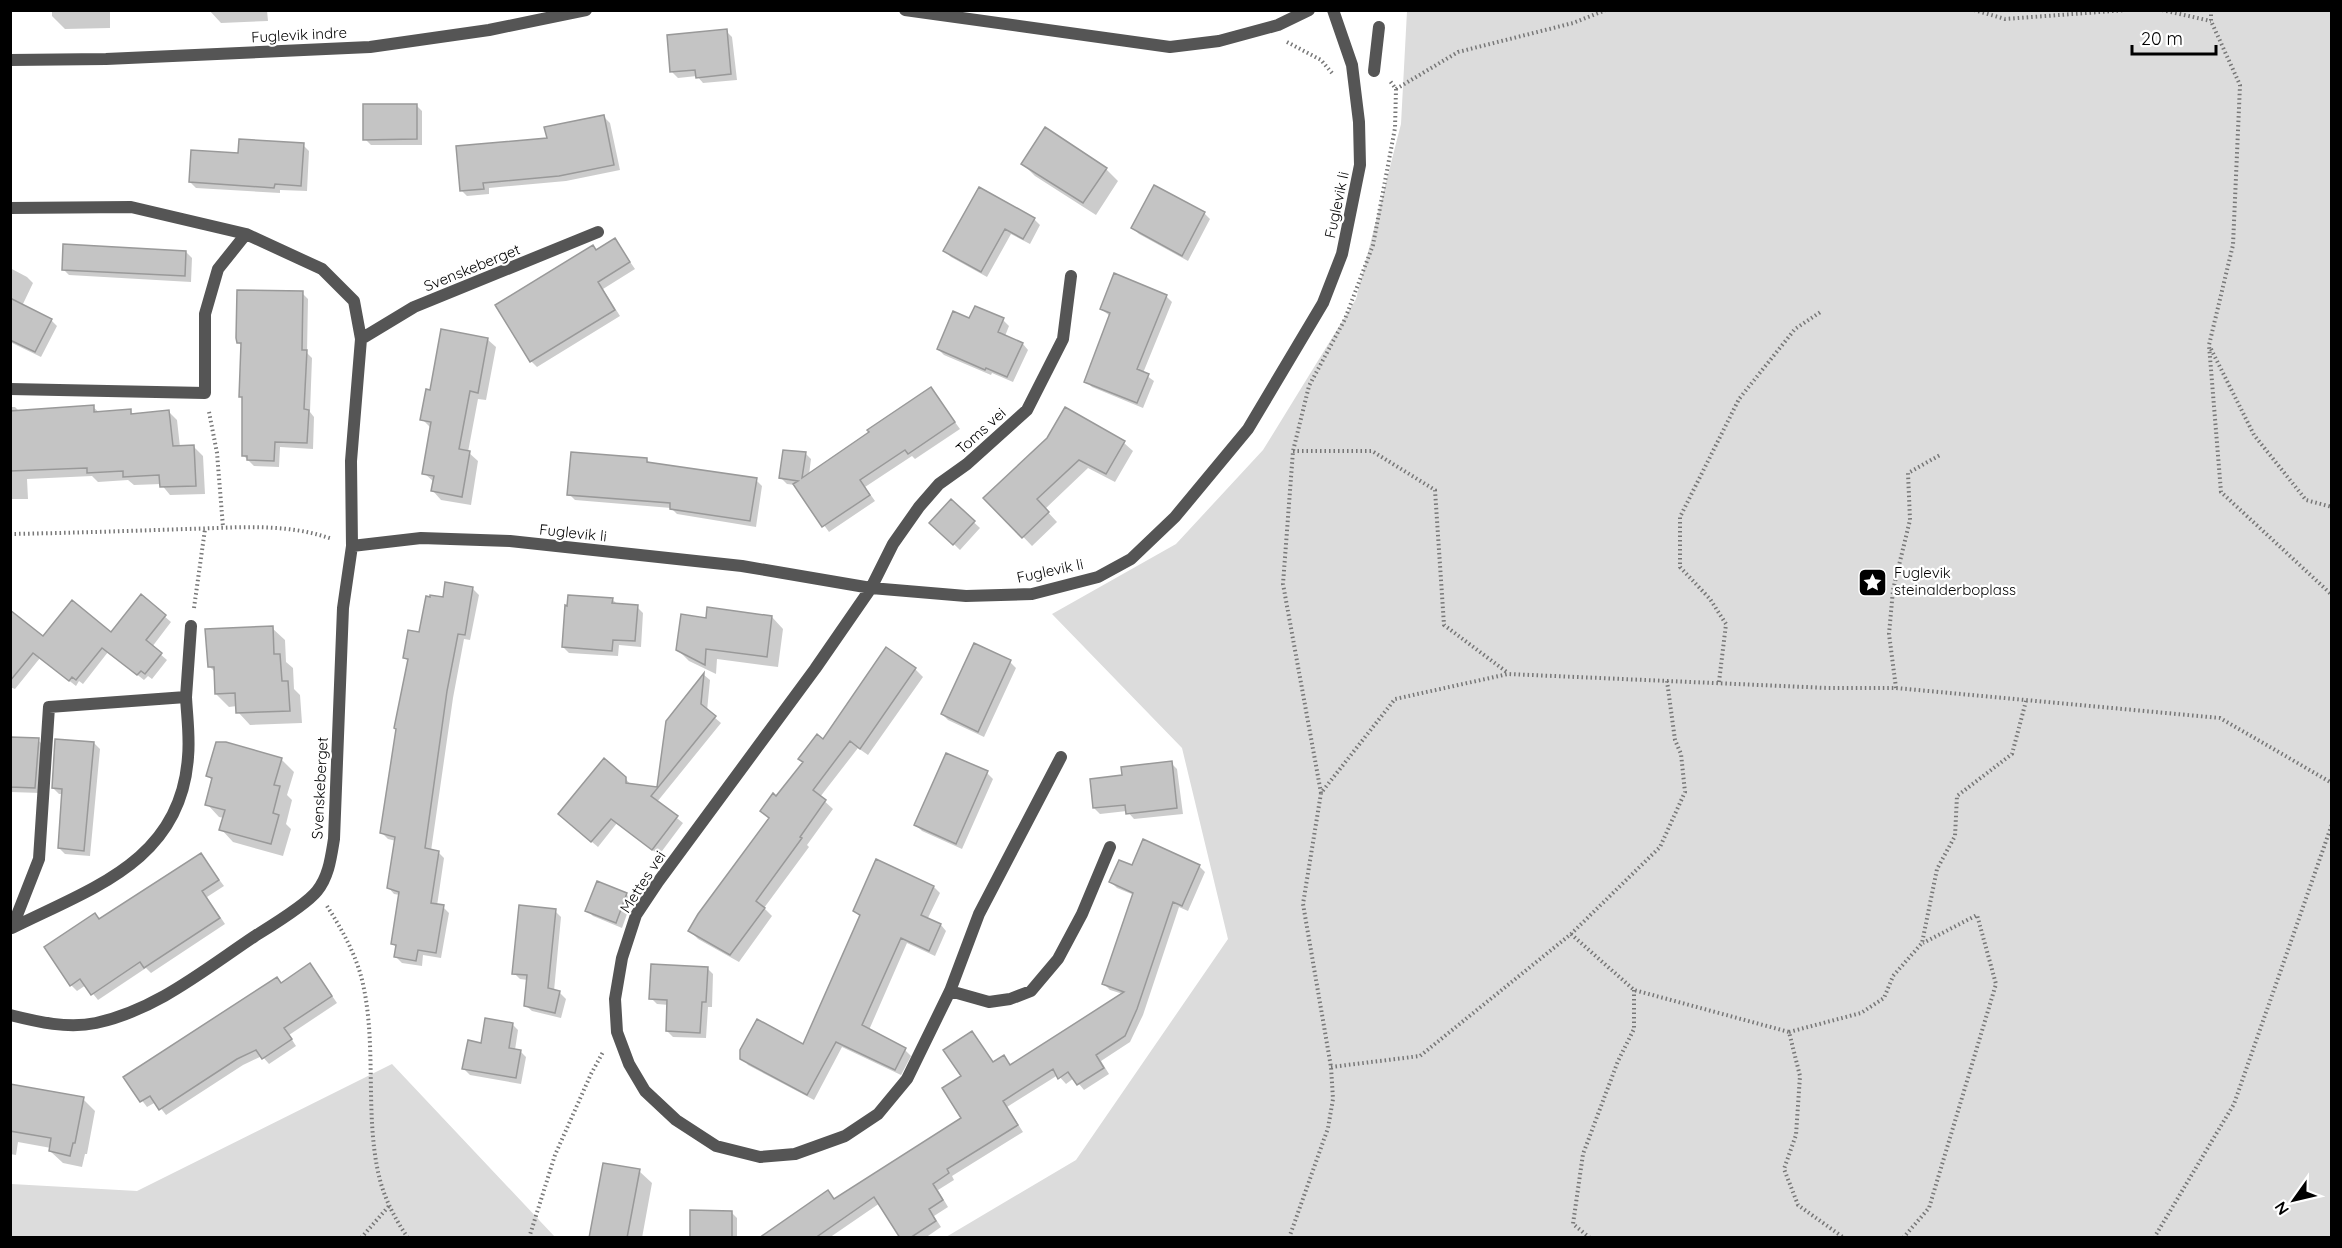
<svg xmlns="http://www.w3.org/2000/svg" width="2342" height="1248" font-family="Quicksand,sans-serif">
  <rect width="100%" height="100%" fill="#fff"/>
  <path fill="#dcdcdc" d="M1407,11H2331V1237H946L1076,1160L1228,939L1182,748L1052,614L1176,544L1263,450L1356,299L1401,124Z
    M392,1064L555,1237H11V1184L137,1191Z"/>
  <path fill="#0003" d="M52,10H110V28L65,29L52,16Z
    M209,10H267L268,21L221,23Z
    M726,31L732,37L737,80L703,83L697,76L678,78L672,72Z
    M416,105L422,111V145H371L365,139Z
    M604,117L610,123L620,170L566,181L489,188V194L467,196L461,190L548,139Z
    M303,145L309,151L307,191L280,190V193L196,188L190,182L240,154Z
    M1023,164L1106,169L1118,181L1096,215L1035,176Z
    M979,189L1034,219L1040,225L1030,244L1011,234L987,277L951,257L945,251Z
    M1204,213L1210,219L1188,261L1139,234L1133,228Z
    M615,240L635,269L603,289L620,316L537,367L531,361L597,251Z
    M186,252L192,258L191,282L69,275L63,269Z
    M10,268L27,277L33,283L22,306L51,320L57,326L41,357L10,342Z
    M302,293L308,299L307,353L312,358L310,412L314,417L313,449L280,447L279,467L254,466L243,455L244,399L240,396L242,346L238,342Z
    M1166,296L1172,302L1143,373L1154,381L1143,408L1092,387L1086,381L1110,316L1101,309Z
    M970,320H1003L1009,326L1005,336L1023,344L1028,350L1013,382L992,373L991,375L944,355L938,349Z
    M487,339L496,347L486,400L478,399L468,452L478,461L471,505L441,500L433,491L434,482L424,473L431,428L422,419L431,392Z
    M931,389L960,429L915,459L912,456L865,487L875,501L829,532L795,485L787,484L781,478L805,453L811,459L809,475Z
    M10,407H15L20,412L93,407L100,413L130,411L134,415L168,411L177,420L180,447H194L203,456L205,494L170,495L161,484L134,485L128,480L98,482L92,476L27,479L28,499H10Z
    M1048,439L1124,443L1133,451L1115,482L1088,468L1045,509L1057,522L1032,546L986,498Z
    M646,459L652,465L756,480L762,486L756,527L677,514L671,508L575,500L569,494Z
    M951,501L980,528L960,550L931,522Z
    M473,589L479,595L470,640L464,639L453,698L431,851L438,852L444,858L437,906L443,907L449,913L441,958L423,955L422,966L402,963L396,957L397,948L393,944L400,895L394,894L388,887L396,841L388,839L382,833L409,662L404,657L444,599Z
    M141,596L171,622L152,647L167,660L152,679L148,676L144,680L108,652L83,684L79,681L76,686L40,658L15,689L10,687V612L43,638L111,634Z
    M612,599L618,605L637,607L643,613L641,647L619,645L618,656L569,653L563,647L569,607Z
    M772,617L783,629L778,667L717,659L716,674L689,661L678,650L707,619Z
    M272,628L285,640L286,662L293,668L294,689L300,695L302,723L250,725L238,712L237,706L229,707L216,694V673L209,666Z
    M975,645L1010,662L1016,668L984,737L948,720L942,714Z
    M915,669L923,677L868,755L858,748L820,797L833,809L807,845L809,847L764,908L772,916L739,962L698,939L690,931L770,819L777,798L824,741Z
    M704,675L710,680L707,711L721,723L657,802L683,823L659,855L617,823L598,847L566,820L625,778L631,785L658,788L667,721Z
    M10,738L38,740L44,746L41,793L10,792Z
    M94,743L100,749L90,856L65,854L59,848L63,794H59L53,788Z
    M281,759L294,772L287,795L292,800L286,824L291,829L283,856L233,842L221,829L224,818L219,817L207,804L213,781L208,776Z
    M1171,763L1177,769L1183,814L1134,819L1127,811L1100,814L1094,808L1123,777Z
    M987,773L993,779L962,849L922,831L916,825Z
    M200,854L224,886L207,897L225,924L151,973L146,968L98,1000L86,985L77,991L71,985L100,920Z
    M1199,866L1205,872L1188,911L1179,907L1143,1015L1130,1042L1101,1061L1109,1074L1084,1090L1074,1078L1066,1084L1058,1075L1007,1107L1023,1132L952,1176L954,1180L938,1190L948,1207L934,1216L941,1227L925,1238H901L880,1203L829,1238H775L828,1192L835,1200L963,1119V1077L972,1033L994,1063L1003,1057L1011,1065L1123,994L1110,990L1104,984L1134,895L1117,888L1111,882L1133,867Z
    M934,887L940,893L927,920L941,925L946,931L935,956L907,943L869,1030L905,1050L911,1056L901,1075L842,1047L814,1100L748,1065L742,1058L804,1046L861,917L854,911Z
    M626,894L632,900L622,928L593,916L587,910Z
    M555,911L561,917L554,991L560,993L566,999L561,1018L532,1011L525,1005L528,980L520,979L514,973Z
    M707,968L713,974L712,1007H708L706,1038L673,1037L667,1031L669,1005L657,1004L651,998Z
    M315,971L337,1003L289,1035L296,1046L269,1064L262,1056L243,1065L166,1115L156,1102L147,1107L125,1078L277,979L282,984Z
    M512,1024L518,1030L515,1050L520,1051L526,1057L521,1084L470,1075L464,1069L482,1045Z
    M10,1085L83,1099L95,1111L87,1154H85L82,1167L63,1163L50,1151L51,1148L18,1142L16,1155L10,1154Z
    M639,1171L652,1183L642,1238H591Z
    M731,1212L737,1218V1238H691Z"/>
  <path fill="#c4c4c4" stroke="#999" stroke-width="1.5" d="M727,29L731,74L696,78L695,70L670,72L667,35Z
    M363,104H417V139L363,140Z
    M604,115L614,165L559,176L483,183L484,189L460,191L456,146L547,138L544,127Z
    M1045,127L1107,168L1083,203L1021,164Z
    M239,139L304,143L301,186L275,184L274,188L189,182L191,150L238,153Z
    M1154,185L1205,212L1182,256L1131,228Z
    M979,187L1035,218L1023,239L1005,229L981,272L943,251Z
    M615,238L630,262L598,282L615,310L530,362L495,305L593,245L596,250Z
    M63,244L186,251L185,276L62,270Z
    M1114,273L1167,295L1137,369L1149,374L1137,403L1084,382L1110,313L1100,309Z
    M237,290L303,291L302,350H307L304,409L309,410L307,443L275,442L274,461L247,460V456H242V397H239L241,343H237L236,338Z
    M10,298L52,319L35,352L10,340Z
    M975,306L1004,318L998,332L1023,343L1007,377L986,368L985,370L937,349L953,311L969,318Z
    M441,329L488,338L478,393L470,391L459,449L470,451L462,497L431,491L434,476L422,474L431,422L420,420L426,389L430,390Z
    M931,387L955,422L908,454L905,450L860,480L870,495L822,527L793,484L798,481L779,478L783,450L806,452L802,478L869,432L867,430Z
    M94,405V412L131,409V414L169,410L173,446L194,445L196,486L160,487L159,475L123,477V471L87,473V468L10,471V411Z
    M1065,407L1125,441L1106,474L1079,460L1037,499L1049,512L1022,538L983,498L1047,438Z
    M571,452L647,458V462L757,478L750,521L670,509V503L567,495Z
    M951,499L975,521L953,545L929,523Z
    M445,582L473,587L465,635L458,634L447,691L425,848L439,851L431,903L444,905L436,953L418,950L416,961L394,957L396,945L391,944L399,892L387,888L395,837L380,833L396,729L394,728L408,659L403,658L408,630L419,632L426,596L430,597V595L443,597Z
    M141,594L166,615L146,640L162,653L145,674L141,671L137,675L102,648L76,680L72,677L69,681L33,653L10,681V610L43,636L72,600L111,632Z
    M568,595L613,598L612,603L638,605L635,641L613,640L612,651L562,647L565,605L567,606Z
    M707,607L772,616L767,657L706,649L705,665L676,650L681,614L706,618Z
    M273,626L274,654H280L282,681H288L290,711L236,713L235,693L215,694L214,667H208L205,629Z
    M974,643L1011,660L978,732L941,714Z
    M886,647L916,668L860,749L850,741L813,790L826,800L800,837L802,838L756,901L765,908L730,955L688,931L698,914L769,818L760,811L773,793L776,796L803,762L798,759L817,734L823,739Z
    M704,673L701,704L716,716L651,796L678,816L652,850L611,819L591,842L558,814L604,758L626,777V783L657,787L666,721Z
    M10,737L39,738L35,788L10,787Z
    M55,739L94,742L84,851L58,848L62,789L52,788Z
    M216,742H226L282,758L274,785L280,786L273,813L279,815L271,844L219,830L225,810L205,805L212,778L206,776Z
    M946,753L988,771L956,844L914,825Z
    M1172,761L1177,808L1126,814L1125,805L1093,808L1090,779L1122,775L1121,767Z
    M1143,839L1200,865L1182,906L1173,902L1137,1009L1125,1036L1096,1055L1104,1068L1077,1085L1068,1072L1058,1079L1053,1069L1003,1101L1018,1125L947,1169L949,1173L933,1184L943,1200L929,1209L936,1221L910,1238H900L874,1197L815,1238H759L828,1190L834,1199L961,1118L942,1088L961,1076L943,1050L972,1031L993,1062L1004,1055L1010,1065L1124,992L1102,984L1133,893L1109,882L1119,860L1132,865Z
    M201,853L219,880L202,891L220,918L144,968L140,962L91,995L80,979L70,986L44,947L95,913L99,919Z
    M876,859L934,886L921,915L941,924L929,951L901,938L862,1025L906,1048L895,1070L836,1042L807,1095L740,1059V1050L757,1019L803,1044L860,915L853,911Z
    M597,881L627,893L616,923L585,911Z
    M519,905L556,909L548,988L560,991L555,1013L524,1006L527,975L512,974Z
    M310,963L332,996L284,1028L292,1039L262,1059L256,1050L237,1059L159,1110L150,1096L140,1102L123,1077L277,977L281,983Z
    M651,964L708,967L706,1002H702L700,1033L666,1031L667,1000L649,999Z
    M485,1018L513,1023L509,1048L521,1050L516,1078L462,1069L468,1040L481,1043Z
    M10,1084L84,1097L75,1143H73L70,1156L49,1151L51,1138L10,1131Z
    M603,1163L640,1169L627,1238H589Z
    M690,1210L732,1211V1238H690Z"/>
  <g fill="none" stroke-linecap="round" stroke-linejoin="round">
    <path stroke="#777" stroke-width="4" stroke-dasharray="1.5 3" stroke-linecap="butt" d="M1974,10L2005,19L2127,10
      M2162,10L2211,21
      M2211,10V21L2240,85L2233,245L2209,345L2221,492L2332,595
      M1287,42L1321,60L1332,73
      M1396,89L1458,52L1573,23L1606,10
      M2211,349L2254,435L2306,500L2332,507
      M209,412L217,453L223,527
      M1293,451H1372L1435,490L1444,625L1508,673
      M10,534C69,533 127,531 186,529C234,528 285,522 332,539
      M194,608L205,529
      M1719,682L1726,624L1710,599L1680,567V517L1739,399L1795,329L1822,311
      M1896,688L1889,634L1893,590L1910,520L1908,473L1940,455
      M1321,793L1283,584L1293,451L1309,386L1345,319L1373,245L1395,128L1396,89L1390,81
      M327,906C341,928 354,951 361,976C378,1040 364,1113 379,1176C384,1198 395,1219 408,1238
      M1571,934L1634,990L1789,1032L1800,1076L1796,1135L1784,1169L1798,1205L1844,1238
      M1789,1032L1861,1013L1884,998L1893,976L1922,943L1937,869L1955,836L1957,796L2012,754L2026,701
      M1331,1067L1420,1056L1571,934L1660,847L1685,792L1681,754L1675,740L1667,681
      M361,1238L389,1206
      M529,1238L555,1155L591,1074L603,1052
      M1289,1238L1328,1128L1333,1099L1331,1067L1303,904L1321,793L1395,699L1508,674L1828,688H1896L2220,718L2332,783
      M1590,1238L1573,1224L1583,1154L1618,1061L1634,1029V990
      M1903,1238L1929,1208L1996,984L1977,915L1923,943
      M2154,1238L2234,1104L2332,824"/>
    <path stroke="#555" stroke-width="12" d="M1374,71L1379,27"/>
    <path stroke="#555" stroke-width="12" d="M905,10L1170,47L1219,41L1278,25L1309,10
      M10,60L106,59L370,47L489,30L586,10
      M10,208L131,207L246,234L322,269L354,301L361,339L351,461L352,546L343,608L334,839C331,857 329,876 317,891C306,905 271,926 255,936C204,970 156,1010 96,1023C68,1029 38,1022 10,1015
      M361,339L414,307L598,232
      M10,389L205,393V314L218,269L246,234
      M352,546L421,538L510,541L742,566L871,588L966,596L1032,594L1098,577L1131,559L1175,517L1248,429L1323,303L1342,254L1360,165L1359,122L1352,65L1333,10
      M186,697C187,717 190,737 188,757C181,861 92,888 12,928L39,859L49,707Z
      M186,697L191,626
      M1061,757L979,914L950,991L907,1079L878,1114L845,1136L795,1154L760,1157L716,1146L676,1120L645,1091L629,1064L617,1032L615,999L622,958L636,915L658,882L815,669L871,588L893,544L919,507L939,484L967,464L1027,410L1063,339L1071,276
      M950,991L989,1002L1010,999L1031,991L1058,959L1082,914L1110,847"/>
  </g>
  <defs>
    <symbol id="sight-square" viewBox="-11 -11 22 22"><rect x="-9" y="-9" width="18" height="18" rx="4" fill="#000" stroke="#fff"/><path d="M0-6L1.8-2.2L6-1.7L2.9 1.2L3.7 5.4L0 3.3L-3.7 5.4L-2.9 1.2L-6-1.7L-1.8-2.2Z" fill="#fff"/></symbol>
  </defs>
  <g fill-rule="evenodd">
    <use href="#sight-square" x="1856" y="566" width="33" height="33"/>
  </g>
  <g text-anchor="middle" stroke-width="4.5" stroke-linejoin="round" paint-order="stroke">
    <g font-size="15" fill="#000" stroke="#fff">
      <text transform="translate(299 35) rotate(-3)" y="5">Fuglevik indre</text>
      <text transform="translate(1337 205) rotate(-78)" y="5">Fuglevik li</text>
      <text transform="translate(472 268) rotate(-22)" y="5">Svenskeberget</text>
      <text transform="translate(981 431) rotate(-42)" y="5">Toms vei</text>
      <text transform="translate(573 533) rotate(6)" y="5">Fuglevik li</text>
      <text transform="translate(1050 571) rotate(-12)" y="5">Fuglevik li</text>
      <text transform="translate(320 788) rotate(-87)" y="5">Svenskeberget</text>
      <text transform="translate(643 882) rotate(-57)" y="5">Mettes vei</text>
    </g>
    <g font-size="15" fill="#000" stroke="#fff" text-anchor="start">
      <text x="1894" y="578">Fuglevik<tspan x="1894" dy="17">steinalderboplass</tspan></text>
    </g>
  </g>
  <rect width="2342" height="1248" fill="none" stroke="#000000" stroke-width="24"/>
  <g transform="translate(2294 1200) rotate(236)" stroke="#ffffff" stroke-width="4.5" paint-order="stroke">
  <path d="M0-4.5L10 22L0 15L-10 22Z" fill="#000000"/>
  <text y="-9" font-size="16" font-weight="bold" text-anchor="middle" fill="#000000">N</text>
  </g>
  <path d="M2132 45v9h84v-9" fill="none" stroke="#000000" stroke-width="3"/>
  <text x="2141" y="45" font-size="18" fill="#000000" stroke="#ffffff" stroke-width="4.5" paint-order="stroke">20 m</text>
</svg>
